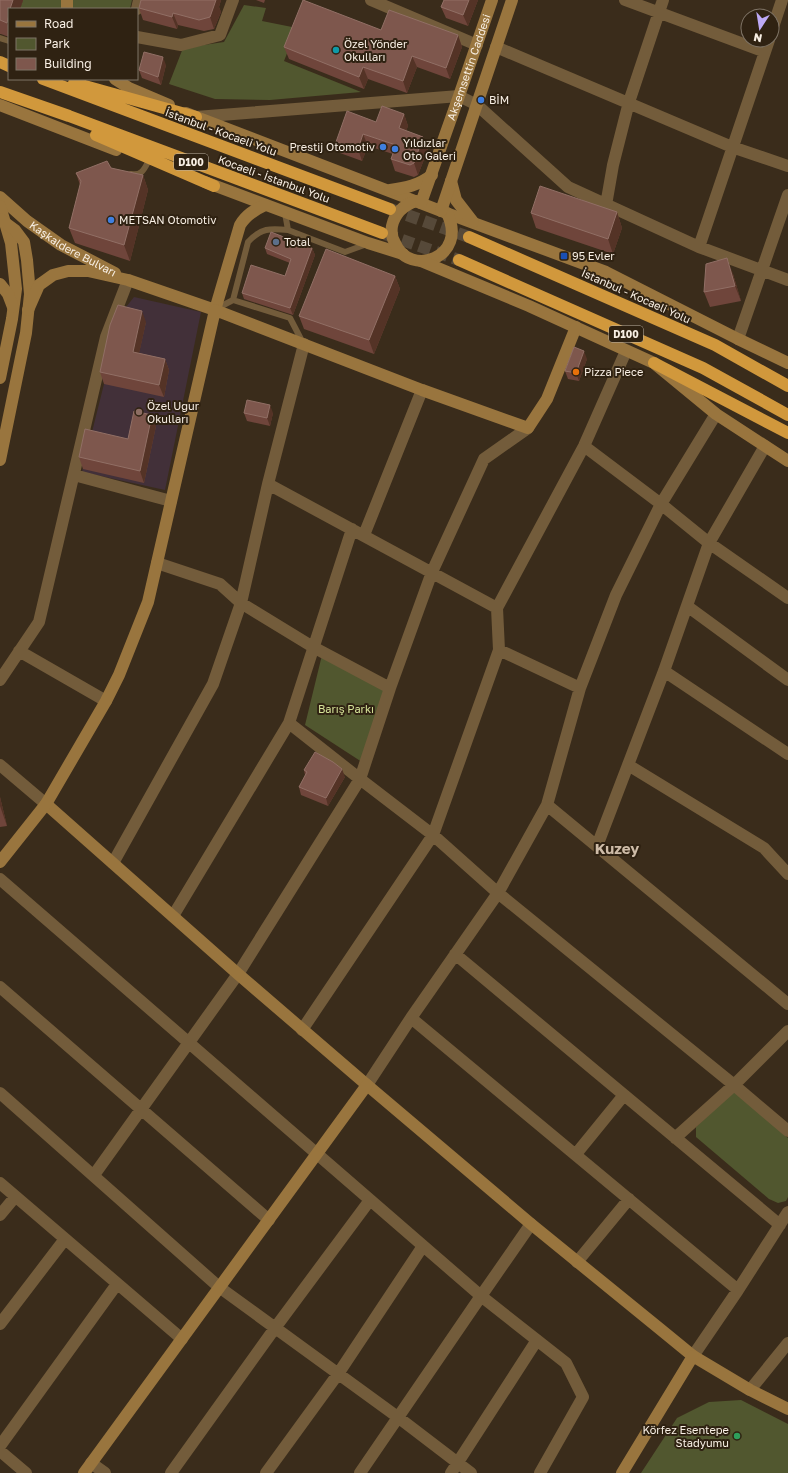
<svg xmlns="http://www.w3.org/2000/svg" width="788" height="1473" font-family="'Golos Text',sans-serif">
  <rect width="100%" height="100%" fill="#3a2c1b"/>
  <path fill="#423039" d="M134,297L201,312L165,490L82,472L104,384L119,316Z"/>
  <path fill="#51572f" d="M23,0H132L130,9H20Z
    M244,5L266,8L262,21L297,28L284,61L361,92L270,100L215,99L169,84L183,48L224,42Z
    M322,655L389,693L365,764L305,725Z
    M734,1091L788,1138V1197L786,1201L778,1203L769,1199L696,1137V1127Z
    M741,1400L788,1424V1473H641L677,1418L709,1402Z"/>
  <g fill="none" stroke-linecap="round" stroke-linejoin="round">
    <path stroke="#564939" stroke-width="12" stroke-dasharray="12 6" stroke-linecap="butt" d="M390,209L469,237
      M385,234L459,260"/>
    <path stroke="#735c3b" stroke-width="6" d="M0,38L9,41
      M131,174C141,176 144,170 148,162
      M285,213L288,230L345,252L367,244
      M233,300L248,242C261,228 270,228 288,230
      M216,309L233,300L290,318L303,343"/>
    <path stroke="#735c3b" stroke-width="12" d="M371,0L477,45
      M625,0L765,52
      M137,9L139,0
      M772,30L782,0
      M137,37L181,45L220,35L233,0
      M496,47L732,147L788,166
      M196,117L459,96L477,105L568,187L699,247L788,280
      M606,205L613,165L629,102L663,0
      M699,247L769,40
      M738,339L788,195
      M584,446L661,504L709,543L788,598
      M74,475L171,501
      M268,484L497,608
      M364,535L422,390
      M157,563L220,584L241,603L313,647L390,688
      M687,606L788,680
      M499,650L580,688
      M19,651L106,701
      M664,671L788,754
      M0,680L39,622L106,337L128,280
      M289,723L360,779L433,835L498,893L734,1085L788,1131
      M0,765L46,804
      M628,765L764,848L788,874
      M547,805L788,1004
      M597,846L664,671L709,543L765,446
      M113,863L213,684L241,603L268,484L304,344
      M0,879L481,1296L566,1363L583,1397L540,1473
      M173,916L289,723L352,529
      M455,954L780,1225
      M0,987L269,1220
      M411,1018L738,1290
      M302,1030L433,835L499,650L497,608L584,446L626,351
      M367,1085L411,1018L498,893L547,805L580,688L616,595L661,504L716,414
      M0,1093L219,1287L399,1418L471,1473
      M675,1138L734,1085L788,1031
      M576,1154L624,1095
      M94,1175L238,974L360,779L390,688L432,572L484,459L528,428
      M0,1183L182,1339
      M0,1215L15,1197
      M577,1262L629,1199
      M0,1324L65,1239
      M693,1356L738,1290L788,1212
      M750,1390L788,1343
      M0,1446L117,1284
      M0,1451L26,1473
      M91,1463L105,1473
      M171,1473L275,1328L370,1200
      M266,1473L338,1374L423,1246
      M360,1473L481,1296L531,1224
      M451,1473L537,1340"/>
    <g stroke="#99753e" stroke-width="12">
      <path d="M67,0V9"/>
      <path d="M115,79L129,88L169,105"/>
      <path d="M0,105L116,150"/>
      <path d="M186,113L441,211L606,272L738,339L788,363"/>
      <path d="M451,181L456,200L473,222"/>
      <path d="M205,182L368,243L403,254"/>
      <path d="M390,190C406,188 419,185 432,175"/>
      <path id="s1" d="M0,197L27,221L61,245L115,273"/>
      <path d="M416,201C404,205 395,212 392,226C391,232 392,238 395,243C409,278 469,258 447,213"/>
      <path id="s2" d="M421,203L459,96L492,0"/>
      <path d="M0,206L11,243L16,289L12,319L0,378"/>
      <path d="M441,211L512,0"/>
      <path d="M0,219L15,230L24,242L27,260L30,294L26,333L0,460"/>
      <path d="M421,261L529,306L654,363L716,414L788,461"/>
      <path d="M0,284L8,294L13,307"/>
      <path d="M28,310L39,285L53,275L68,271H88L128,280L215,310L240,225C246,215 254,210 265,205"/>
      <path d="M46,804L238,974L367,1085L531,1224L660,1329L693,1356L750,1390L788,1409"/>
      <path d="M0,862L46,804L106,701L119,675L148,602L215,310L422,390L528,428L547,399L576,327"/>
      <path d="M84,1473L367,1085"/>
      <path d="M622,1473L693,1356"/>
    </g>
    <path stroke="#d1983c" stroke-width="12" d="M0,62L9,66
      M43,79L390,209
      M74,83L196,117
      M0,92L69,116L382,233
      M96,135L214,186
      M469,237L715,345L788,386
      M459,260L703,368L788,415
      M654,363L788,433"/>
  </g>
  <path fill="#6f453b" d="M0,0H23L20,9H9V37L1,34H0Z
    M141,0H221L219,7L221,12L214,29L204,31L178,25L177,29L143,20L139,8Z
    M256,0H265L264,3Z
    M444,0H478L468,26L446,18L441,7Z
    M381,30L458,35L462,47L450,79L417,67L407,93L368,79L364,89L289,59L284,47Z
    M166,65L161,85L142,78L139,70Z
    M404,114L408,126L406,131L423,137L428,149L418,175L414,177L395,171L391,159L393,154L368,146L362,161L340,153L336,142L376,122Z
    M111,168L143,175L148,190L130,261L75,243L69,228L80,185L76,173Z
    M617,212L622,228L613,254L536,228L531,213Z
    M265,248H312L315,255L293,315L244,299L242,293L285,276L290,263L267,254Z
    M733,274L741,301L710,307L704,292Z
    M395,276L400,289L374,354L304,329L299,316Z
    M146,322L139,353L165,359L169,370L164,397L104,384L100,372Z
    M587,359L579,381L568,379L565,371Z
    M244,413H273L270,426L247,421Z
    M156,426L144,483L83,469L79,457L128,439Z
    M304,770L345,777L328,806L301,795L299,787L305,775Z
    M0,797L7,826L0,827Z"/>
  <path fill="#543326" d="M13,0H23L20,9H10Z
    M214,0H221L219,7L221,12L214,29L210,17Z
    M469,0H478L468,26L463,15Z
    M173,13L178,25L177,29L172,17Z
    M9,14V29L7,23Z
    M458,35L462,47L450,79L446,68Z
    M412,56L417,67L407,93L403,81Z
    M163,57L166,65L161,85L158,77Z
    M363,67L368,79L364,89L359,77Z
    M404,114L408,126L403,140L399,128Z
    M363,134L368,146L362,161L358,149Z
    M423,137L428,149L418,175L414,163Z
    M143,175L148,190L130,261L124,245Z
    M617,212L622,228L613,254L608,239Z
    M312,248L315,255L293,315L290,308Z
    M727,258L733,274L741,301L735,286Z
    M395,276L400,289L374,354L369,340Z
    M142,311L146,322L137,363L133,352Z
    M584,351L587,359L579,381L576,373Z
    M165,359L169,370L164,397L159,385Z
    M270,405L273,413L270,426L267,418Z
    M152,415L156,426L144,483L140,471Z
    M342,769L345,777L328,806L326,798Z
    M0,797L7,826L0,806Z"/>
  <path fill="#7e574d" stroke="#916f65" d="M0,0H13L10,9H9V14L7,23L0,20Z
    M141,0H216L210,17L199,20L173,13L172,17L139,8Z
    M303,0L381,30L389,10L458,35L446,68L412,56L403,81L363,67L359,77L284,47Z
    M444,0H469L463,15L441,7Z
    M144,52L163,57L158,77L139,70Z
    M382,106L404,114L399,128L423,137L414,163L410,165L391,159L396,145L363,134L358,149L336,142L347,111L376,122Z
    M107,161L111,168L143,175L124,245L69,228L81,181L76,173Z
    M540,186L617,212L608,239L531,213Z
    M271,232L312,248L290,308L242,293L251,265L285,276L291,259L265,248Z
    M326,249L395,276L369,340L299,316Z
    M727,258L735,286L704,292L706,264Z
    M118,305L142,311L133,352L165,359L159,385L100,372L110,325Z
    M574,347L584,351L576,373L565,371Z
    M247,400L270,405L267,418L244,413Z
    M134,411L152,415L140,471L79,457L85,429L128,439Z
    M315,752L333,762L342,769L326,798L299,787L307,772L304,770Z"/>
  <circle fill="#0f9aa8" stroke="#2f2212" stroke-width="1.5" cx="336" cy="50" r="4"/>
  <g fill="#3f7fe0" stroke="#2f2212" stroke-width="1.5">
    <circle cx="481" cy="100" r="4"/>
    <circle cx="383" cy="147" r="4"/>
    <circle cx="395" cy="149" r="4"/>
    <circle cx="111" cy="220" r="4"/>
  </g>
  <circle fill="#5c6f8a" stroke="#2f2212" stroke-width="1.5" cx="276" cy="242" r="4"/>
  <rect fill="#1a4fb4" stroke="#2f2212" stroke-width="1.5" x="560" y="252" width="8" height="8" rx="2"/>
  <circle fill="#e8710a" stroke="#2f2212" stroke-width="1.5" cx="576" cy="372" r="4"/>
  <circle fill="#8d6e63" stroke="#2f2212" stroke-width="1.5" cx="139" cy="412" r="4"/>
  <circle fill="#2e9e5b" stroke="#2f2212" stroke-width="1.5" cx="737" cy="1436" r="4"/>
  <g text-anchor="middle" stroke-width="4" stroke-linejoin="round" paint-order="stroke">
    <g fill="#2f2212" stroke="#bcb2a5" stroke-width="1">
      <rect x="174" y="154" width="34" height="16" rx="3"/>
      <rect x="609" y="326" width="34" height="16" rx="3"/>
    </g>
    <g font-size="10" font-weight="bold" fill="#f8efe4">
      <text x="191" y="166">D100</text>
      <text x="626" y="338">D100</text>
    </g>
    <g font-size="11" fill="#f8efe4" stroke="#2f2212" text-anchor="start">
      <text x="344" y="48">Özel Yönder<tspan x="344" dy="13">Okulları</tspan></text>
      <text x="489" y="104">BİM</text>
      <text x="403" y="147">Yıldızlar<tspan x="403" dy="13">Oto Galeri</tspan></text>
      <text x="375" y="151" text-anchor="end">Prestij Otomotiv</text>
      <text x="119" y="224">METSAN Otomotiv</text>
      <text x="284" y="246">Total</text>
      <text x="572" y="260">95 Evler</text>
      <text x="584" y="376">Pizza Piece</text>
      <text x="147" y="410">Özel Uğur<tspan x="147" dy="13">Okulları</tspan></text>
      <text x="729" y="1434" text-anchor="end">Körfez Esentepe<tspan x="729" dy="13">Stadyumu</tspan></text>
    </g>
    <g font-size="11" fill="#f8efe4" stroke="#2f2212">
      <text dy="4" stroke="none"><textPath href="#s2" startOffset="144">Akşemsettin Caddesi</textPath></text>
      <text transform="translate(221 132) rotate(20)" y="4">İstanbul - Kocaeli Yolu</text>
      <text transform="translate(274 179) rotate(20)" y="4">Kocaeli - İstanbul Yolu</text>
      <text dy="4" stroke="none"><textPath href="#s1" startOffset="90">Kaşkaldere Bulvarı</textPath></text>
      <text transform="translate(636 296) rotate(24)" y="4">İstanbul - Kocaeli Yolu</text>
    </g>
    <g font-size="11" fill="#d5e298" stroke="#2f2212">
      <text x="346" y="713">Barış Parkı</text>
    </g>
    <g font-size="15" font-weight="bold" fill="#cebca8" stroke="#2f2212">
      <text x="617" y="854">Kuzey</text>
    </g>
  </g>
  <rect x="8" y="8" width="130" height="72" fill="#2f2212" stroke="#7f7466"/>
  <rect x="16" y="21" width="20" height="6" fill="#99753e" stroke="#7f7466"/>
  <text x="44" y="28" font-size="12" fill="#f8efe4">Road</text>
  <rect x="16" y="38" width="20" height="12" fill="#51572f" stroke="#7f7466"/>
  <text x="44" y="48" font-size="12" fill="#f8efe4">Park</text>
  <rect x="16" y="58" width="20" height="12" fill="#7e574d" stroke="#7f7466"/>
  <text x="44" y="68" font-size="12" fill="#f8efe4">Building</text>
  <g transform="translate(760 28) rotate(192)"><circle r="19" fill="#2f2212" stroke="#7f7466"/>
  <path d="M0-3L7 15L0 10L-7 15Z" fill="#bda9f5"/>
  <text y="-6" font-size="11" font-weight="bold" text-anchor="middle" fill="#f8efe4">N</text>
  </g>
</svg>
